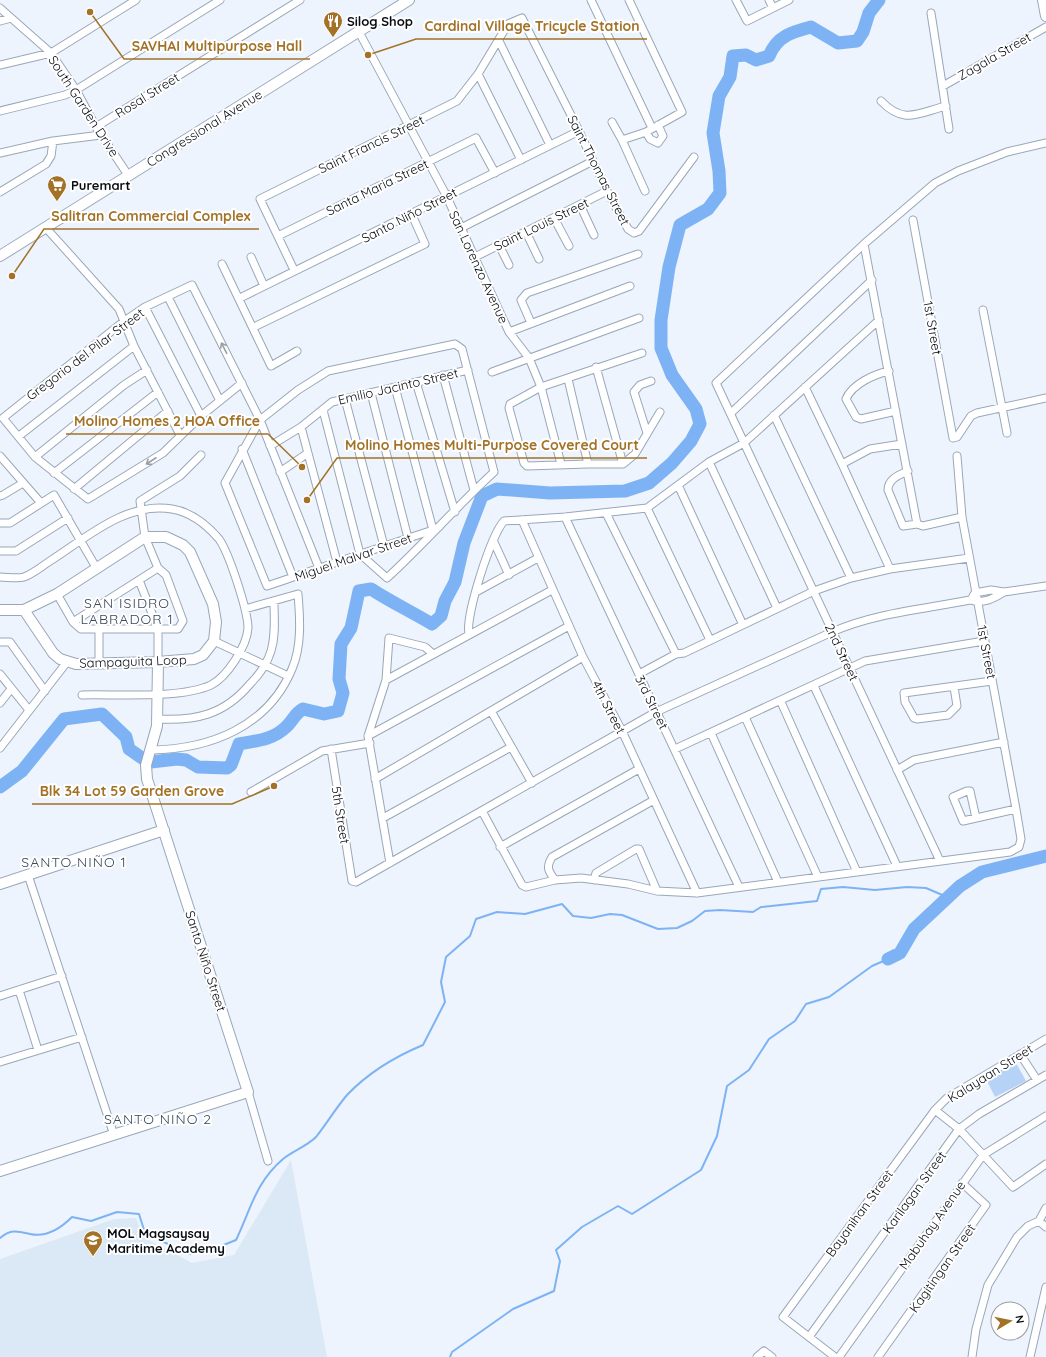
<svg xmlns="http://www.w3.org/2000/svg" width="1046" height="1357" font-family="Quicksand,sans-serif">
  <rect width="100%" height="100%" fill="#eef4fd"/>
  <path fill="#dbe8f6" d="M291,1160L327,1357H0V1259L114,1219L136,1218L143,1237L192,1263L234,1255Z"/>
  <path fill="#b6d3f7" d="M1015,1061L1026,1081L995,1097L985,1077Z"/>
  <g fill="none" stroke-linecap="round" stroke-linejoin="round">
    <path stroke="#7db3f4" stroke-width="2" d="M0,1238C11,1229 17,1231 30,1234C47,1238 61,1228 72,1217L91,1221L117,1212L139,1214L145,1233L189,1254L216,1248L236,1240C251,1209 255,1183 283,1159C293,1151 307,1146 316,1137C327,1123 336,1108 347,1095C369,1072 394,1057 423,1045L445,1002L441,982L446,957L470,936L476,919L497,912L525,914L562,904L573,916L591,918L610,914L622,915L658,929L677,928L692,921L705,911L720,910L753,912L761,907L817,901L821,889L843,887L875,890L907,887L926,888L947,897
      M450,1357L452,1352L513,1309L554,1291L560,1261L556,1250L582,1227L618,1206L632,1214L701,1170L717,1136L727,1086L749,1070L769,1039L795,1021L806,1004L829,997L872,966L888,959"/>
    <path stroke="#7db3f4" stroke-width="13" d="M0,787L22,771L64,719L102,714L126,737L129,749L145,760L151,762L177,759L186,760L198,767L227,768L231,765L239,744C255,741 273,740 286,727C293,721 294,714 303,709L324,714L338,711L343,693L339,679L341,644L351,628L359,591L371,589C391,602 412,612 432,624L441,616L445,601L455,582L464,543L482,496L497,489L550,493L625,491L649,483L672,463L691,441L700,424L696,409L672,375L661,348V320L669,267L680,225L708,209L720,193L719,171L713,133L719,96L730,77L733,56L746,55L756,60L769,56C777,36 792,32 811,27L838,43L857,41L863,32L869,13L879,0
      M888,959L900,953L914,929L960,886L982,872L1046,856"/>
    <defs>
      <path id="street" d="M591,0L652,128
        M736,0L747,21L789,0
        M769,0L773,8
        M0,8L51,53L76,90L96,127L128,175
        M931,13L949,129
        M0,21L11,18
        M359,32L446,195L509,332L529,358L541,387L561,464
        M499,41L550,145
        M0,65L51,53L136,0
        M478,74L521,160
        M943,86L1046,27
        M881,101C904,125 918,113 946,106
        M0,111L65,95L76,90L220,0
        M612,122L622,140L645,191
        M96,127L300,0
        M646,132L650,139L658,143L663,136L658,125
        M622,140L646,132L682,112L629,0
        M0,153L53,141L101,135
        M0,192L46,164L51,156L53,141
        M580,205L594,235
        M554,218L569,246
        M913,220L953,438L957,437L971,416L977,413L1046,398
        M46,228L119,309L134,346L180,435
        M461,228L593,161
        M526,232L539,259
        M278,236L476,138L495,173
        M864,244L917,524L923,526L962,517
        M499,245L509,265
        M251,257L264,286
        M475,257L607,191
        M222,264L271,366L297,351
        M294,270L260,199L457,101L478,74L508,24L522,18L579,131L607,191L628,229L634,233L639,231L694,157
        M168,297L220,401
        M240,298L579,131
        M145,307L201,416
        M983,310L1007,433
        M531,323L521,300L527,293L638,254
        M254,327L425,244L412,215
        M509,332L630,286
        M596,367L623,464
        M889,371C875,374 852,384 846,399L856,417L861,419L896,411
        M492,372L639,318
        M443,375L474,490
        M568,379L588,464L527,466L524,463L509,408L510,404L541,387L642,353
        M416,382L455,512
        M242,383L201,416L163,453L88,499L35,457L3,418L123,322L145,307L192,285L260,420L319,568
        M395,387L433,530
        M805,387L842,464L890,569
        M371,393L408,538
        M345,399L384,546
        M323,410L360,554L387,578C424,544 457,506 494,472L462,349L455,344L328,371L298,390L260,420L225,483L267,586C323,567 378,548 433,530L439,527
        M731,413L872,280
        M774,415L851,578
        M301,427L337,562
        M647,433L634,392L640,385L651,381
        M19,436L134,346
        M270,446L301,427L332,402L468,370
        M242,449L293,577
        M0,456L41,503
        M35,457L124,385L147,370
        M709,462L777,608
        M588,464H623L635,454L660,412
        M842,464L870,449L902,444
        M908,471C899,475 888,479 888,490L903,526L917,524
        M280,472L308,453
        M54,473L158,392
        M678,485L743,625
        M74,489L168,411
        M0,496L3,495L23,483
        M647,508L710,640
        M606,513L676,654
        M565,517L739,887
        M522,520L583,657L622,731L697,893
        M0,523H10L54,495L97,569
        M493,540L509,575
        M0,551H16L68,518
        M0,577C7,577 18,579 24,577C33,574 42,566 50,561C86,538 127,501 172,509C190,512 207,525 219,539C229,553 248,611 248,628C247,646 227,677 211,685C181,699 117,694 82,695
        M139,580L158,629V662
        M476,592L538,558
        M57,594L73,622L81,629H178L183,621L166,575L158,568L145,537L140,501L180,476L201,455
        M973,596L975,593L991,590L1004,592L1046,586
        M73,622L158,568
        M469,634C465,616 491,535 504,521L565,517L647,508L709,462L744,443L879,320
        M214,641L288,676
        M0,642H10L45,691
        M99,663V630
        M0,674L29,710
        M639,674L676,654L684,653L814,591L851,578L890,569L969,558
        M386,680L552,590
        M814,686L897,866
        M954,687L957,706L948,715L917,719L914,718L905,702L904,693L992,681
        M781,702L857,872
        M0,703L11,689
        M491,711L532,783
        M745,717L818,877
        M157,719C196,721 224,715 250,684C260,674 267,664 271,651C276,635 274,618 274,602
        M711,733L778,882
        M368,736L569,626
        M0,748L67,662
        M331,749L352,881L356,882L656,712L832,632C875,613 925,609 970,600C983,604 993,599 1004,592
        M675,749L865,661L984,641
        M151,750C210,749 268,727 292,669C302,646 300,618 298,594L245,609
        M897,770L914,760L1004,742
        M375,779L583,657
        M251,792L322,751L370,743
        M482,811L522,885L526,887L555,880L581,878L628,884L657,891L697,893L1010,852L1019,847L1021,839L1016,809L962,517L957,456
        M383,818L511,747
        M976,818L970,791H967L953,797L963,821L1016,809
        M500,847L639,769
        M940,861L716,383L864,244L935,183L958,171L1007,152L1046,143
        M390,863L368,736L386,680L389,638L425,647L433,654
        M28,875L114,1135
        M555,880C548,871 546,867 552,857L654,800
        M594,880L596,873L636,849H639L657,891
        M19,990L38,1050
        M0,996L62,976
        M1020,1054L1037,1080
        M0,1062L82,1037
        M248,1092L268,1161
        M935,1110L959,1129L1013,1187L1046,1164
        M1039,1221L1046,1227
        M809,1337L959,1129L979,1114L1046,1075
        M757,1357L764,1351L772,1357
        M835,1357L783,1317L935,1110L947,1098L1046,1039
        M839,1357L983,1155L1046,1116
        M878,1357L986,1205L962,1183
        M972,1357L976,1329L988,1285L1017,1237L1028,1226L1039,1221L1046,1208
        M1030,1357L1046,1287"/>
      <path id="secondary" d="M1043,0L1046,16
        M0,256L409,0
        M0,610H24L57,594L145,537H166L183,545L190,552L213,604L216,622L214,641L203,655L194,659L158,662L76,664L60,659L53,653L24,610
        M0,884L164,830
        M0,1171L248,1092L147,779L146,765L157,726L158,662"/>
    </defs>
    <use href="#street" stroke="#98a7ba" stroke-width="9"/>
    <use href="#secondary" stroke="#98a7ba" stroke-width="12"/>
    <use href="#street" stroke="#fff" stroke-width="7"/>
    <use href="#secondary" stroke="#fff" stroke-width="10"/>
  </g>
  <defs><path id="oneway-shaft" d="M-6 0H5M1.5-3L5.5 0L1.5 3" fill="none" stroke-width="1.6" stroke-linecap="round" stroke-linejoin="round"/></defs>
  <g stroke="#9c9ea1">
    <use href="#oneway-shaft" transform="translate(224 348) rotate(-117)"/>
    <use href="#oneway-shaft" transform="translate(151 461) rotate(147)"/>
  </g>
  <defs>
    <symbol id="restaurant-pin" viewBox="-11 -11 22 30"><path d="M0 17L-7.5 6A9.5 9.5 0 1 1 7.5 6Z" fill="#a37227" stroke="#fff"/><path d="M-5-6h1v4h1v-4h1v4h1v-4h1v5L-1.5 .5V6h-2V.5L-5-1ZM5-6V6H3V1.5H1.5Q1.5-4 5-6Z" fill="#fff"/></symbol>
    <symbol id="supermarket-pin" viewBox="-11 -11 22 30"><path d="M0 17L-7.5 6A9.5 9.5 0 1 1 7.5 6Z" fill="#a37227" stroke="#fff"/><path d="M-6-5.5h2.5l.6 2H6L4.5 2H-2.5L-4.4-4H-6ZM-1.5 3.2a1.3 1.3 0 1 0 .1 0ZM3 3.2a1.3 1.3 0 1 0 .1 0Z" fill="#fff"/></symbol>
    <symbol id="university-pin" viewBox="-11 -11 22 30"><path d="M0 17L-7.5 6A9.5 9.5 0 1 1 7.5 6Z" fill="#a37227" stroke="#fff"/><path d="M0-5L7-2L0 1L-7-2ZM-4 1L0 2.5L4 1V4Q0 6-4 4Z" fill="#fff"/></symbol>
  </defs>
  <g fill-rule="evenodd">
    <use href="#restaurant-pin" x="322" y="10" width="22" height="30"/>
    <use href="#supermarket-pin" x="46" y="174" width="22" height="30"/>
    <use href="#university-pin" x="82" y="1229" width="22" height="30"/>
  </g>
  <g text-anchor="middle" stroke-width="4" stroke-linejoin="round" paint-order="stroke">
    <g font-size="13" font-weight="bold" fill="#080d14" stroke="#fff" text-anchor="start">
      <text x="347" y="26">Silog Shop</text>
      <text x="71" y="190">Puremart</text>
      <text x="107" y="1238">MOL Magsaysay<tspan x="107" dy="15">Maritime Academy</tspan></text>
    </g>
    <g font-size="13" fill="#080d14" stroke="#fff">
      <text transform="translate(994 56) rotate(-30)" y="5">Zagala Street</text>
      <text transform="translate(147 95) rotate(-32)" y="5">Rosal Street</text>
      <text transform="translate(84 106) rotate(57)" y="5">South Garden Drive</text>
      <text transform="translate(204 128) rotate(-32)" y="5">Congressional Avenue</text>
      <text transform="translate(371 144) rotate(-26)" y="5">Saint Francis Street</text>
      <text transform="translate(599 170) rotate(63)" y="5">Saint Thomas Street</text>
      <text transform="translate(377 187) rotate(-26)" y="5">Santa Maria Street</text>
      <text transform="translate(409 215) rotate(-27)" y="5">Santo Niño Street</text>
      <text transform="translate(541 224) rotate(-26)" y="5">Saint Louis Street</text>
      <text transform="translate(479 267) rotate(65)" y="5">San Lorenzo Avenue</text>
      <text transform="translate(933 328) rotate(80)" y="5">1st Street</text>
      <text transform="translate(85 354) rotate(-37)" y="5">Gregorio del Pilar Street</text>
      <text transform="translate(398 386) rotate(-13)" y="5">Emilio Jacinto Street</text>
      <text transform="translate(353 557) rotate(-19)" y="5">Miguel Malvar Street</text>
      <text transform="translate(842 652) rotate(65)" y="5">2nd Street</text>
      <text transform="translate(987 652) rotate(79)" y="5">1st Street</text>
      <text transform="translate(133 661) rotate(-2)" y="5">Sampaguita Loop</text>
      <text transform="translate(652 702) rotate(64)" y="5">3rd Street</text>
      <text transform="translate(609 707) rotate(63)" y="5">4th Street</text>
      <text transform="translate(341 815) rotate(81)" y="5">5th Street</text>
      <text transform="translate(206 961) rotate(72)" y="5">Santo Niño Street</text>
      <text transform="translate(990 1073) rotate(-32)" y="5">Kalayaan Street</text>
      <text transform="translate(914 1192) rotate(-54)" y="5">Karilagan Street</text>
      <text transform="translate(859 1213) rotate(-54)" y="5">Bayanihan Street</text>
      <text transform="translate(932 1225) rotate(-55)" y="5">Mabuhay Avenue</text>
      <text transform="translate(942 1268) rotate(-55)" y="5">Kagitingan Street</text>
    </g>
    <g font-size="14" letter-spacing="1" fill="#3b4959" stroke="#fff">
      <text x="127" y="608">SAN ISIDRO<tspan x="127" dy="16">LABRADOR 1</tspan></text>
      <text x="74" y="867">SANTO NIÑO 1</text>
      <text x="158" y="1124">SANTO NIÑO 2</text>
    </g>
  </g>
  <path fill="none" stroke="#a37227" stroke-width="1.5" d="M368 55L416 39H647M90 12L124 59H310M12 276L44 229H259M302 467L268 434H66M307 500L337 458H647M274 786L232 804H32"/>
  <g fill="#a37227" stroke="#fff" stroke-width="1.5">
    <circle cx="368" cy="55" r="4"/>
    <circle cx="90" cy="12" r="4"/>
    <circle cx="12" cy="276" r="4"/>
    <circle cx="302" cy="467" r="4"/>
    <circle cx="307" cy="500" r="4"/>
    <circle cx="274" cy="786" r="4"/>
  </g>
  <g font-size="14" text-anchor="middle" font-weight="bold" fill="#a37227" stroke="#fff" stroke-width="4" stroke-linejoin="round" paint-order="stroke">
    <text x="532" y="31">Cardinal Village Tricycle Station</text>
    <text x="217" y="51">SAVHAI Multipurpose Hall</text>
    <text x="151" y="221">Salitran Commercial Complex</text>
    <text x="167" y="426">Molino Homes 2 HOA Office</text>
    <text x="492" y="450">Molino Homes Multi-Purpose Covered Court</text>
    <text x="132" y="796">Blk 34 Lot 59 Garden Grove</text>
  </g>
  <g transform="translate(1010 1321) rotate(80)"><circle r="19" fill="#ffffff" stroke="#9c9ea1"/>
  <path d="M0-3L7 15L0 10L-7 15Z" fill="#a37227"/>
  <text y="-6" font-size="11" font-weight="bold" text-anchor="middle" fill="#080d14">N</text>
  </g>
</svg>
